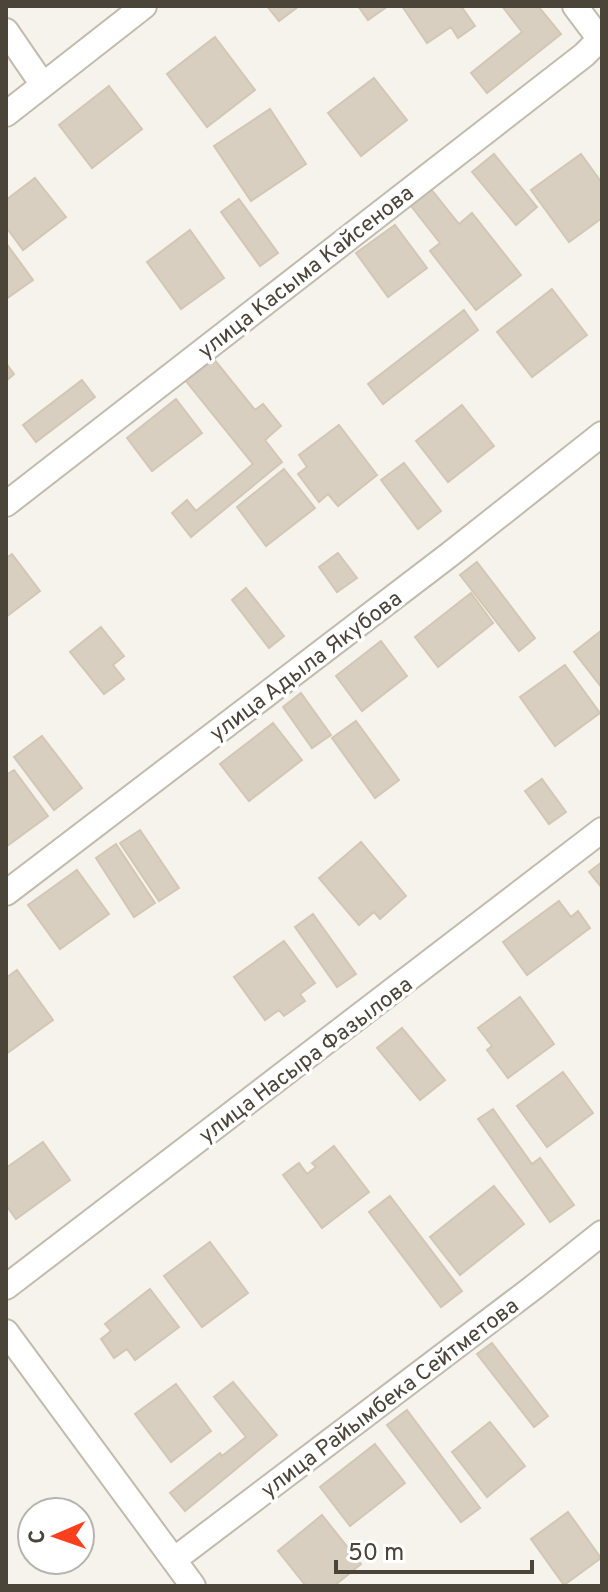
<svg xmlns="http://www.w3.org/2000/svg" width="608" height="1592" font-family="Overpass,sans-serif">
  <rect width="100%" height="100%" fill="#f6f3ec"/>
  <path fill="#d8cfc1" stroke="#d3c7b4" stroke-width="2" d="M267,6H299L279,21Z
    M358,6H388L368,20Z
    M402,6H461L475,26L458,38L451,27L427,43Z
    M502,6H538L561,34L487,93L471,73L522,32Z
    M215,37L255,90L207,127L167,74Z
    M374,78L407,120L361,156L328,113Z
    M109,86L142,129L92,168L59,125Z
    M270,109L306,164L251,201L214,146Z
    M494,154L537,207L516,225L472,172Z
    M581,154L602,183V218L569,242L531,190Z
    M35,178L66,217L23,250L6,227V200Z
    M431,189L459,224L472,213L521,275L476,310L430,251L440,243L411,206Z
    M239,199L278,253L260,266L221,212Z
    M395,225L427,268L388,297L356,253Z
    M190,230L224,278L181,309L147,262Z
    M6,243L33,280L6,299Z
    M552,289L587,335L532,377L497,332Z
    M464,310L478,330L383,404L368,384Z
    M213,358L255,410L263,404L281,426L265,440L282,462L191,537L172,513L187,500L196,511L253,464L185,380Z
    M6,363L14,374L6,381Z
    M82,380L95,397L36,442L23,425Z
    M176,399L202,433L152,471L127,438Z
    M462,405L494,446L448,482L416,441Z
    M339,425L377,475L338,506L328,494L319,502L298,474L307,467L299,455Z
    M404,463L441,511L418,529L381,480Z
    M284,469L315,508L266,546L237,507Z
    M338,553L357,578L337,592L319,567Z
    M12,554L40,591L6,617V558Z
    M477,562L535,638L519,651L460,575Z
    M246,588L284,636L269,648L232,600Z
    M471,593L493,623L438,667L415,637Z
    M101,627L124,656L113,665L124,679L104,694L70,652Z
    M602,630V688L574,652Z
    M381,641L407,676L362,711L336,676Z
    M565,665L600,713L555,746L520,697Z
    M301,693L331,735L312,748L283,707Z
    M356,721L399,780L375,798L332,738Z
    M273,723L302,760L249,801L220,764Z
    M42,736L82,788L54,810L14,757Z
    M14,770L48,816L7,846L6,775Z
    M542,779L566,812L549,824L525,791Z
    M140,830L179,888L159,901L120,843Z
    M361,842L406,896L380,919L374,912L359,925L319,878Z
    M116,844L155,903L134,917L96,858Z
    M602,862V888L589,872Z
    M77,870L109,914L60,949L28,905Z
    M559,901L571,917L578,911L590,928L527,975L503,942Z
    M313,914L356,974L337,987L295,927Z
    M284,941L315,983L300,994L305,1001L284,1016L279,1010L265,1020L234,977Z
    M17,970L53,1020L6,1054V978Z
    M520,997L554,1044L508,1078L487,1050L492,1046L478,1028Z
    M402,1028L445,1080L420,1100L377,1048Z
    M563,1072L593,1113L547,1147L517,1106Z
    M493,1109L532,1164L540,1158L574,1205L550,1222L478,1119Z
    M43,1142L70,1180L16,1219L6,1205V1168Z
    M334,1146L369,1192L322,1228L283,1175L299,1163L307,1174L316,1167L312,1163Z
    M494,1186L524,1224L460,1275L430,1237Z
    M390,1196L462,1291L441,1307L369,1212Z
    M210,1242L248,1293L202,1327L164,1276Z
    M150,1289L179,1327L135,1360L127,1349L114,1358L101,1339L111,1331L105,1324Z
    M492,1343L548,1416L534,1427L477,1354Z
    M233,1382L277,1435L185,1511L170,1493L220,1453L222,1456L246,1437L214,1397Z
    M176,1384L211,1431L171,1462L135,1414Z
    M407,1410L480,1508L461,1522L387,1425Z
    M490,1422L525,1466L487,1497L452,1452Z
    M375,1444L405,1483L350,1526L320,1487Z
    M568,1512L601,1558L564,1585L531,1539Z
    M322,1515L361,1564L334,1586H306L278,1551Z"/>
  <g fill="none" stroke-linecap="round" stroke-linejoin="round">
    <defs>
      <path id="minor" d="M575,6L602,42
        M6,31L43,85
        M6,114L144,6
        M6,504L584,55L602,37
        M6,893L449,555L602,434
        M6,1287L602,830
        M6,1332L193,1586
        M175,1559L534,1287L602,1233"/>
    </defs>
    <use href="#minor" stroke="#c2bbae" stroke-width="28"/>
    <use href="#minor" stroke="#fff" stroke-width="24"/>
  </g>
  <g text-anchor="middle" stroke-width="7" stroke-linejoin="round" paint-order="stroke">
    <g font-size="22" fill="#4b4439" stroke="#fff">
      <text transform="translate(305 271) rotate(-38)" y="8">улица Касыма Кайсенова</text>
      <text transform="translate(305 665) rotate(-37)" y="8">улица Адыла Якубова</text>
      <text transform="translate(305 1059) rotate(-37)" y="8">улица Насыра Фазылова</text>
      <text transform="translate(389 1397) rotate(-37)" y="8">улица Райымбека Сейтметова</text>
    </g>
  </g>
  <rect width="608" height="1592" fill="none" stroke="#4b4439" stroke-width="16"/>
  <g transform="translate(56 1536) rotate(268)"><circle r="38" fill="#ffffff" stroke="#b7b4b0" stroke-width="2"/>
  <path d="M0-6L14 30L0 20L-14 30Z" fill="#fc3f1d"/>
  <text y="-12" font-size="22" font-weight="bold" text-anchor="middle" fill="#4b4439">С</text>
  </g>
  <path d="M336 1560v12h196v-12" fill="none" stroke="#4b4439" stroke-width="4"/>
  <text x="348" y="1560" font-size="24" fill="#4b4439" stroke="#ffffff" stroke-width="6" paint-order="stroke">50 m</text>
</svg>
